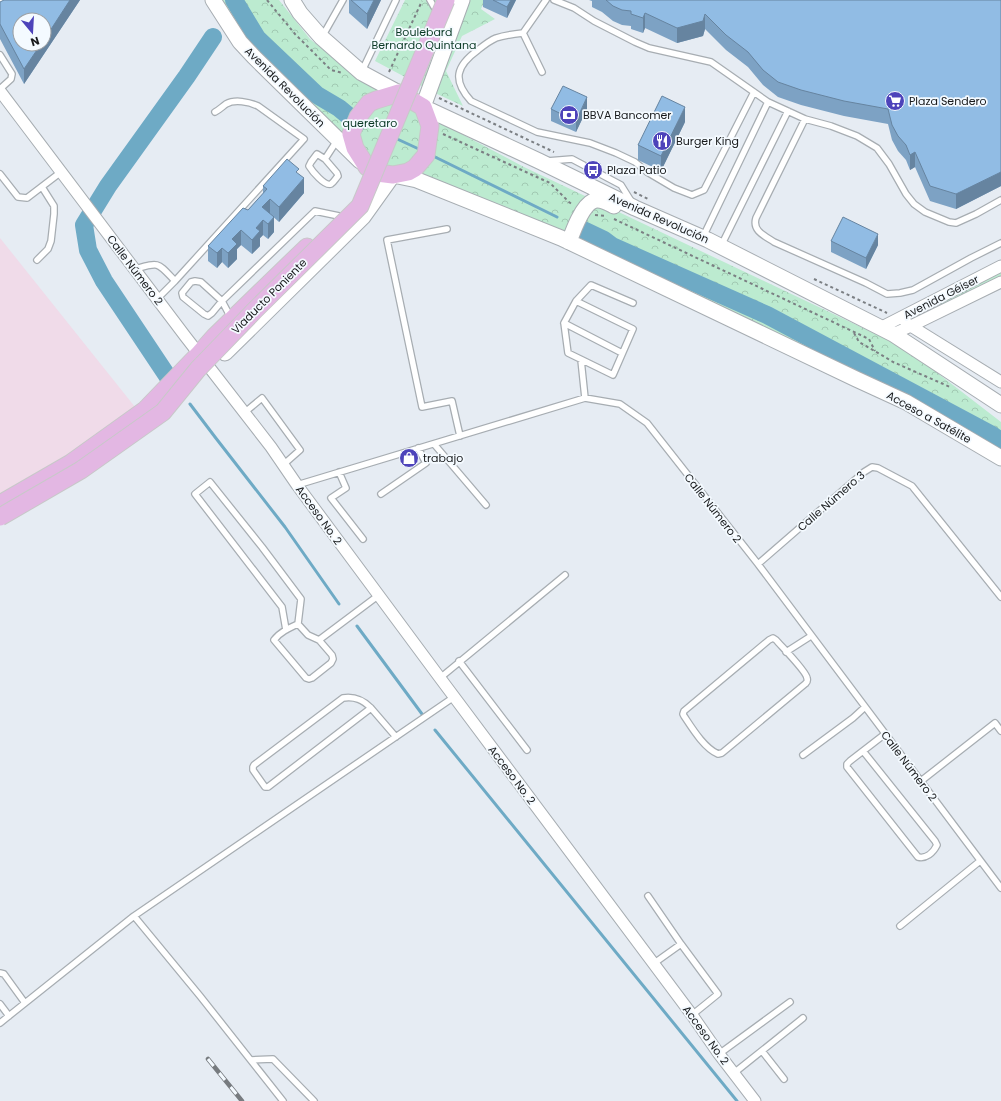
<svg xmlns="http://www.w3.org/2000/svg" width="1001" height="1101" font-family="Poppins,sans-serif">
  <defs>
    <pattern id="park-crowns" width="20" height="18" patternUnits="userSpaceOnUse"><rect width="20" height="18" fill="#bcebd0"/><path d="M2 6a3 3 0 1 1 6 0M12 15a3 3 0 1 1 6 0" fill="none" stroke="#a1c9b2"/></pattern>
  </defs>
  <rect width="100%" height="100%" fill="#e6ecf3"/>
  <path fill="#f0dbe9" d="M0,238L139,412L0,504Z"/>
  <path fill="url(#park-crowns)" d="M213,0H279L310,39L363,82L524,167L905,348L1001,422V462L980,445L646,279L350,151L250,61Z
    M405,0H485L481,9L495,19L462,36L446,71L463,106L435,93L375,61Z
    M1001,270V278L942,308L938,301Z"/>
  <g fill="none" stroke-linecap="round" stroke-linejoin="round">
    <path stroke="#6eaac5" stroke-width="3" d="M395,138L421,150
      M431,155L557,217
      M190,404L215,437L285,527L339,604
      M357,626L422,714
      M435,730L737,1101"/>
    <path stroke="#6eaac5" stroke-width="18" d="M234,0L257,38L317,95L339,108L357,123
      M583,230L604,240L612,246L767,315L992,435L1001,441
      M168,377L104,281L88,250L84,225L108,186L187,76L213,37"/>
    <defs>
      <path id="lane" d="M430,0L434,7
        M546,0L523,33C514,34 505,35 496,38C489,41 483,46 478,50C456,66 452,80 471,101L537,132L590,143L616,153L635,162L647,172L674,188L692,195L704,190L754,92
        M554,0L574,8L594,21L635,42L649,48L711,62L768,102L805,119L831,126L857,136L877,148L889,164L906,194L914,204L925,212L949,222L956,223L976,214L1001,200
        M0,1L3,0
        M523,33L542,72
        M322,37L343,0
        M0,55L12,74L11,79L0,89
        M362,71L396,0
        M805,119L756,218C752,231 765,236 774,242L866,283L887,294L900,293L913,290L971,258L1001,243
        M317,154L325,159L337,173L338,176C336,178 334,182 331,184C325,187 312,171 309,166L311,162Z
        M325,159L338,139
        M547,161L572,159L621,185L631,201
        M0,174L18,197L27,198L61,172
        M447,229L387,240L422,407L452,401L460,436
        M703,237L768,102
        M721,246L788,111
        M37,260L48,249L51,241L54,214V206L42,187
        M135,269C160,262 157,262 175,281L304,139L258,106C249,102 235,99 226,104C222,107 219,110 215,112
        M195,281L201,282L222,301L212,313L208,316L204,314L183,297L182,293L191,282Z
        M157,299L175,281
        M576,301L633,329L613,375L568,353L564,323L576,301L591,285L633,303
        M231,318L222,301L315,211L339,216
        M564,323L622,353
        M581,360L585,398
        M244,413L262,398L300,450L283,465
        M434,444L486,505
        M339,472L346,488L331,498L363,539
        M297,485L585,398L620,404L647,423L758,564L1001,888
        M381,494L426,463L418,448
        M758,564L864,472L872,467L878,468L912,486L1001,597
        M298,624L308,635L319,640L332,655L333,659L331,663L312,678L309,679L306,678L274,640C280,632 289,628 298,624Z
        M286,630L282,607L195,494L210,482L262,547L301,599L298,624
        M773,638L776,640C782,647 806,671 807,678C808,682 807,682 805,684L722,753L718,754C704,748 692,728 684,716L683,714L684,711L769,640Z
        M319,640L379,595
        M786,652L811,636
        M459,661L527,750
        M440,678L565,575
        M371,708L268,787H265L253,770V767L254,765L343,698C355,696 363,700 371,708L396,737
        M863,751L935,841L937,845C933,853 926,859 918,857L847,767V764L850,761L885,734
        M803,755L853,718L865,707
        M921,781L995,723L1001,731
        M648,896L681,944
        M134,916L200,996L283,1101
        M900,926L980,861
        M653,964L681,944L718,994L692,1015
        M0,973L4,974L25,1003
        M0,1004L9,1016
        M0,1023L134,916L454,697
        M762,1051L784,1079
        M719,1054L790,1002
        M251,1060L273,1059L314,1101
        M734,1073L803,1018"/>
      <path id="street" d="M0,91L185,336L271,447L297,485L440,678L692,1015L719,1054L755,1101
        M906,323L1001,382
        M880,328L1001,266
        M893,334L911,326L1001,282"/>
      <path id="secondary" d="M213,0L240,42L254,57L360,161
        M292,0L300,13L321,37L362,73L399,93
        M462,0L423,107L539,161L635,208L708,240L893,334L1001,405
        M569,242C573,231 582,206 593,201C600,198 608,203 614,206
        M225,353L363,217L393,175L417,180L561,238L856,379L906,402L1001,458"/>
      <path id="primary" d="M399,93L423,107L430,126L426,155L415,168L408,172L393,175L377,173L367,167L355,148L351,134L358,117L369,103L376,100Z
        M0,504L71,463L145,410L199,354L215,336L307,247"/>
    </defs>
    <use href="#lane" stroke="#a7adb2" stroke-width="8"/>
    <use href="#street" stroke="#a7adb2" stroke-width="13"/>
    <use href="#secondary" stroke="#a7adb2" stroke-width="17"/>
    <use href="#primary" stroke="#c8c8c9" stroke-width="19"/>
    <path stroke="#7b7f83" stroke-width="2" stroke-dasharray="3 3" stroke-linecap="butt" d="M267,0L295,34L331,70L343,73
      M389,72L422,1
      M439,98L554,152
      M443,134L550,183L569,202L573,205
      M634,192L650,200
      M595,215L607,216
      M614,219L869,339L875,351
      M814,279L887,313
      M854,333L859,342L880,354L893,362L950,387"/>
    <use href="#lane" stroke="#fff" stroke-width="5.5"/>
    <use href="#street" stroke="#fff" stroke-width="11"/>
    <use href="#secondary" stroke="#fff" stroke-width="15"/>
    <use href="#primary" stroke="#e3b7e3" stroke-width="17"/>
    <defs>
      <path id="rail" d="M208,1059L242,1101"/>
    </defs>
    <use href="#rail" stroke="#777b7f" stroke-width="4.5"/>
    <use href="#rail" stroke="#f4faff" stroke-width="3" stroke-dasharray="9" stroke-linecap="butt"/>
    <defs>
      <path id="primary-bridge" d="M0,517L81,470L163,412L198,369L255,310L360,206L446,0"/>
    </defs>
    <use href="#primary-bridge" stroke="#c8c8c9" stroke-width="19" stroke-linecap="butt"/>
    <use href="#primary-bridge" stroke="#e3b7e3" stroke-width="17"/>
  </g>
  <path fill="#7da2c4" d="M80,0L24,84L0,39V2Z
    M349,0H381L367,29L349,13Z
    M483,0H516L507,18L483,7Z
    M589,0H1001V186L956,209L930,201L915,167L910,170L906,160L898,151L892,140L888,124L844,116L801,105L778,97L763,85L748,67L726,50L705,29L703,36L677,43L645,28L643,33L631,29V26L622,25L613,21L602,12L592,7V1Z
    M551,109H587L576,132L551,121Z
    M685,122L661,171L638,160V145Z
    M299,174L304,193L279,222L270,214L274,232L268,239L263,235L260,238V246L252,254L241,245L237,249V259L228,268L222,262L217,268L208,261V246L248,210L263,194V186Z
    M831,241L878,245L866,269L831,252Z"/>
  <path fill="#6684a0" d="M70,0H80L24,84V69L41,44H44V40Z
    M374,0H381L367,29V14Z
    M511,0H516L507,18V7Z
    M645,13V28L643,33V18Z
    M705,14V29L703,36L677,43V28Z
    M587,97V109L576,132V121Z
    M685,107V122L661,171V156Z
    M915,152V167L910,170V155Z
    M1001,172V186L956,209V194Z
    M304,178V193L279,222V207Z
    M270,199V214L263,220V235L260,238V246L252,254V240L262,207Z
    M274,217V232L268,239V224Z
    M241,230V245L237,249V259L228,268V253L232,239Z
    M878,234V245L866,269V258Z
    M222,248V262L217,268V253Z"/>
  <path fill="#91bce4" stroke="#6684a0" d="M4,0H70L44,40V20H20V44H41L24,69L0,24V2Z
    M351,0H374L367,14Z
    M493,0H511L507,7Z
    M606,0H1001V172L956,194L930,186L915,152L910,155L906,145L898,136L892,125L888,109L844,101L801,90L778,82L763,70L748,52L726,35L705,14L703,21L677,28L645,13L643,18L631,14V11L622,10L613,6Z
    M563,86L587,97L576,121L551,109Z
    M662,96L685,107L661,156L638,145Z
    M287,159L299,169L296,172L304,178L279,207L270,199L262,207L274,217L268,224L263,220L256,228L260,231L252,240L241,230L232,239L237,244L228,253L222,248L217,253L208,246L243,208L248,210L267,189L263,186Z
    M843,217L878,234L866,258L831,241Z"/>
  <defs>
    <symbol id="supermarket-disc" viewBox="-11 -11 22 22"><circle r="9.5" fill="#4d43ba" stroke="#f4faff"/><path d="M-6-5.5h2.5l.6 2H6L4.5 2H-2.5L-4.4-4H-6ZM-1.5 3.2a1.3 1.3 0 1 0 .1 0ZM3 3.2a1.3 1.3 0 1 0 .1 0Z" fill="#fff"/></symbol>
    <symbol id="bank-disc" viewBox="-11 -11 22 22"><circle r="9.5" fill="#4d43ba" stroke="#f4faff"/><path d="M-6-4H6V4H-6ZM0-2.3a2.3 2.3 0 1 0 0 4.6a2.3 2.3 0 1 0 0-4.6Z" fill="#fff"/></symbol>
    <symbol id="restaurant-disc" viewBox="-11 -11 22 22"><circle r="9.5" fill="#4d43ba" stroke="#f4faff"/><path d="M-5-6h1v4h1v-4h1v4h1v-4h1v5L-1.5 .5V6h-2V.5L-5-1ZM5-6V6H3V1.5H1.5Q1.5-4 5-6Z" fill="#fff"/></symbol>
    <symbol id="bus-disc" viewBox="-11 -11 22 22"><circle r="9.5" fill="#4d43ba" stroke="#f4faff"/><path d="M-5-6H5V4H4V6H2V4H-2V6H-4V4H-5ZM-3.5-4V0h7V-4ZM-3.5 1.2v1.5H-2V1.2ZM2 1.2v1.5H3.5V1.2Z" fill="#fff"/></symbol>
    <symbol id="shop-disc" viewBox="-11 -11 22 22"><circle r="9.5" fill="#4d43ba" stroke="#f4faff"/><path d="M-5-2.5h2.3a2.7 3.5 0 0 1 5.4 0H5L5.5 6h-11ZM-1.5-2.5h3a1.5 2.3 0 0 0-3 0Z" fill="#fff"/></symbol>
  </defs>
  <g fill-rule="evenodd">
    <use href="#supermarket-disc" x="884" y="90" width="22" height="22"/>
    <use href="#bank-disc" x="558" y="104" width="22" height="22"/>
    <use href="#restaurant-disc" x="651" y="130" width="22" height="22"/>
    <use href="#bus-disc" x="582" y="159" width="22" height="22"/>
    <use href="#shop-disc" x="398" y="447" width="22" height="22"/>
  </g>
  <g text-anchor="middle" stroke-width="3.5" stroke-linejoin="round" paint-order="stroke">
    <g font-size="11" fill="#0a3925" stroke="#f4faff">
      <text x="424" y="36">Boulebard<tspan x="424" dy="13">Bernardo Quintana</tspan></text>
      <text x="370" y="127">queretaro</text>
    </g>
    <g font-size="11" fill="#181a1c" stroke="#f4faff">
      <text transform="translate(285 87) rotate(45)" y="4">Avenida Revolución</text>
      <text transform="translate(659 218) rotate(24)" y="4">Avenida Revolución</text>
      <text transform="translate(135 270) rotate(53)" y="4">Calle Número 2</text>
      <text transform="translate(269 296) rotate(-45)" y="4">Viaducto Poniente</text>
      <text transform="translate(941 297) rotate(-27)" y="4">Avenida Géiser</text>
      <text transform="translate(929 417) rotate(29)" y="4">Acceso a Satélite</text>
      <text transform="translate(831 501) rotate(-41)" y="4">Calle Número 3</text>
      <text transform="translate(713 508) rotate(52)" y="4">Calle Número 2</text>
      <text transform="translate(319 515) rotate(54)" y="4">Acceso No. 2</text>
      <text transform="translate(909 766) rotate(53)" y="4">Calle Número 2</text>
      <text transform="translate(512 775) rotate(53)" y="4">Acceso No. 2</text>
      <text transform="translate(706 1035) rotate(54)" y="4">Acceso No. 2</text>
    </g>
    <g font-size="11" fill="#181a1c" stroke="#f4faff" text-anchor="start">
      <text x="909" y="105">Plaza Sendero</text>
      <text x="583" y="119">BBVA Bancomer</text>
      <text x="676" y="145">Burger King</text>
      <text x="607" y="174">Plaza Patio</text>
      <text x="423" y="462">trabajo</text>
    </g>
  </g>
  <g transform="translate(32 32) rotate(162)"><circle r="19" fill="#f4faff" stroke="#9ca0a4"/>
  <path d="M0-3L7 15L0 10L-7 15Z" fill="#4d43ba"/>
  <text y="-6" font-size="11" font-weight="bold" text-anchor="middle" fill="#181a1c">N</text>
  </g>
</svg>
